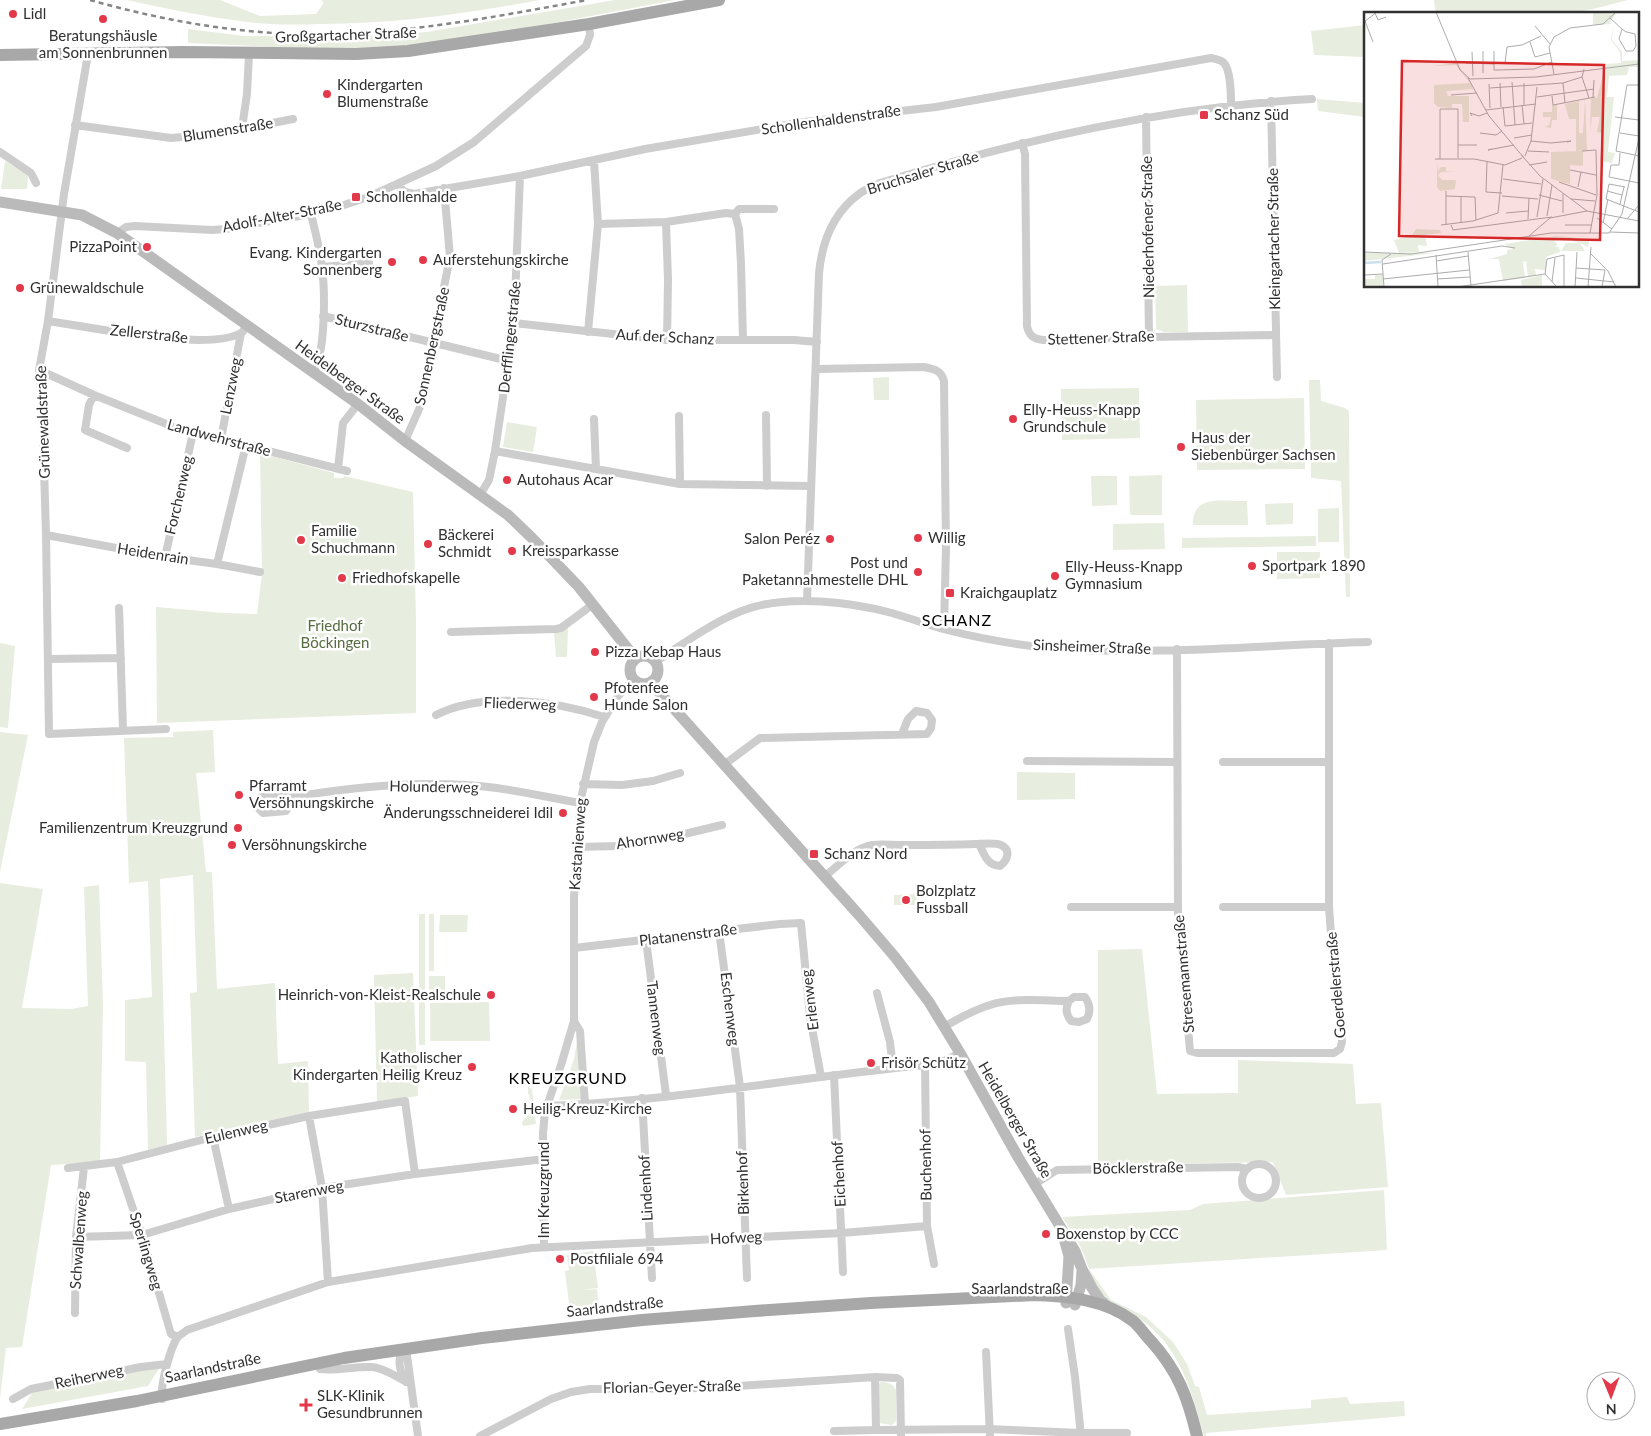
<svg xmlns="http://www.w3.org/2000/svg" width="1651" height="1436" font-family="Lato,sans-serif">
  <rect width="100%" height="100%" fill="#fff"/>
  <path fill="#e7eddf" d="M127,0H220L260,16L316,14L323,4L322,0H539C466,14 394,24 320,24C296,25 271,25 247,22C207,17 167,9 127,0Z
    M615,0H675L464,40L398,48H297L188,43V29L244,36L355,37L427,32Z
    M1434,0H1628L1593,9L1565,14H1436Z
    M1365,25V57L1314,55L1311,31Z
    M1317,99L1365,103V117L1318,111Z
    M5,161L28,175L27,189H1Z
    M1187,285L1188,332H1164L1156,329L1155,286Z
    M889,377V400H874L873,378Z
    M1309,380H1320L1321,401L1345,408L1349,411L1350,597H1346L1341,481L1311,478Z
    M1139,388L1140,438L1062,440L1061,389Z
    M1304,398L1305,469L1197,470L1196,400Z
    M507,422L537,427L533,452L503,447Z
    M260,453L334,473V478H343L344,476L413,492L416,622V713L157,723L156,607L224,613L257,614L262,574Z
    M1162,475V515H1130L1129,476Z
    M1091,476H1117V505L1092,506Z
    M1247,501L1248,525H1193C1192,493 1224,502 1247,501Z
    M1293,503V524L1266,525L1265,504Z
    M1339,508V542H1318V509Z
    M1164,523L1165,549L1113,550V524Z
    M1316,536V546L1182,548V538Z
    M1277,552H1320V578L1277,579Z
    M568,628L567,657H556L554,633L561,632Z
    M0,643L15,646L8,728L0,727Z
    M213,730L215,772L196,773L206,872H212L217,989L275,983L278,1064L308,1061L309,1112L195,1137L190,993L197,992L193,875L160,879L167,1145L148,1150L146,1062L125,1061V1000L152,997L148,881L129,883L124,738L173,737V732Z
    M0,732L28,735L0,872Z
    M1017,772L1075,773V799L1017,800Z
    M0,883L43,889L22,1008L71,1009L88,1006L84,887L99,885L103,1005L100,1162L51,1165L22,1347L6,1348L0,1399Z
    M918,894L919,905H894V895Z
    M419,914H425V1045H419Z
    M429,914H434V971H429Z
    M440,915H468L467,932H439Z
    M1142,949L1157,1094L1238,1093V1060L1353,1064L1356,1104L1381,1103L1388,1187L1286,1195L1273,1162L1098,1165V950Z
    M413,973L418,1096L377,1102L374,975Z
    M429,976H445V995H429Z
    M489,1002L490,1041H430V1003Z
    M577,1042L581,1099L559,1100L574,1059Z
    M528,1087L532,1089L536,1124L523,1126L522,1122L532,1110L529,1094H528Z
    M1384,1190L1387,1250L1089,1269L1111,1300L1146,1317L1173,1342L1187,1364L1195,1386L1199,1387L1207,1415L1311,1408V1400L1347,1397L1350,1404L1404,1401L1405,1416L1206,1433V1436H1204C1191,1390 1181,1348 1140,1319C1130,1312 1110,1305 1103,1298C1093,1286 1087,1260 1080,1246C1075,1236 1068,1227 1062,1217L1190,1210L1203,1204Z
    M593,1251L598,1288L580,1290L597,1289L599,1307L570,1311L565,1271L569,1270L567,1255Z
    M160,1367L148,1386L22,1409L34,1390Z
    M881,1382C888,1382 893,1384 896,1390V1421L892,1425L879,1423V1384Z"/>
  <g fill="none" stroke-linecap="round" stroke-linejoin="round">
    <path stroke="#cdcdcd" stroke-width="8" d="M88,54L64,194L48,321L39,370L42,399L46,535L49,734L166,729
      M1271,101L1277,377
      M1146,117L1149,337
      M75,125L171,138L217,134L293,119
      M242,128L247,94L249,54
      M1022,143L1025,154L1027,326C1029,336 1034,339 1043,340L1149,337L1276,335
      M0,152L31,173L36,183
      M398,185L405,192L414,194L520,176L645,149L804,122L936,107L1211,58C1215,59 1220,60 1223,62C1231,69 1231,95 1231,106
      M311,214C315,231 320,249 322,267C325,291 326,353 313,373
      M735,214L739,229L741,264L743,340
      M666,222L668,280L667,340
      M598,224L666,222L726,213L735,214L739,209H774
      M117,233L126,227L135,226L212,230L226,229L311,214L344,205L371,196L436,166L474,142L586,46L590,35L589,24
      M322,267L369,263
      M323,316L509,361
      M48,321C90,327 203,351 239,334C243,333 244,330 246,326
      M514,323L667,340H794L817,342
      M588,332L598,224L594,161
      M816,369L924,367C934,369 941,370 944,381L946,547L944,629
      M39,370L94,395L174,427L347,471
      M94,395L89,405L85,430L127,448
      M766,415L767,486
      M679,416L680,484
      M594,419L596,469
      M221,439L241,333
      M405,441L420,407L450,257L444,188
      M495,451L680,484L811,486
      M338,469L343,423L358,404
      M480,495L489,480L495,451L514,323L520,176
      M46,535L165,557L217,564L260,572
      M165,557L193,433
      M217,564L246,445
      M807,601L819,273C822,242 833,213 859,194C865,189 873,187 880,183C1021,140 1165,107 1312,99
      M119,608L123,730
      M451,632L556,629L561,628L592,605
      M1177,649L1178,912L1190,1051L1197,1053H1334L1340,1049L1342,1042L1332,948L1329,907V643
      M48,659L121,658
      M655,662C685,643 716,619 750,608C793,595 850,602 892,613C909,618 926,624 943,629C978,638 1015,645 1051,648C1156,656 1263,645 1368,642
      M436,715C482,691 556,701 604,717
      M1027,761L1177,762
      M1223,762H1329
      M725,764L760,738L927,734L931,728L932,720L927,713L916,711L908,719L902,734
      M583,784L622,785L653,781L680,773
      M288,798V807L286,811L263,813L259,809V800L262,796L284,794L288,798C356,786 428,779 497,788C525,792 552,798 580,803
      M576,847L619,846L655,841L722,825
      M824,877C838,866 854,848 872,845C881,844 892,845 902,845C926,845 951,845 975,844C982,844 995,842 1001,845C1012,850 1007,861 1000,866C987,865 985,856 979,844
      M1071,907H1178
      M1223,907H1329
      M719,931L740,1087L747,1278
      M646,940L666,1095
      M574,948L780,924L801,923L810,1017L821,1077
      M877,993L890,1042L893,1068
      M574,1021L580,1031L585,1104
      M944,1027C959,1018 974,1010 990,1005C1015,997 1043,1001 1069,1001L1074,997H1085C1090,1004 1091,1011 1087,1019L1079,1022L1071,1021C1066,1014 1065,1009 1069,1001
      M925,1065L927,1226L934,1264
      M834,1075L843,1272
      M642,1098L652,1278
      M547,1106C673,1101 799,1077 925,1065L944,1061L960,1053
      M309,1116L322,1188L328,1282
      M213,1137L229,1209
      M117,1162L142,1235L171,1334L178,1337
      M1242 1181a17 17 0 1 1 34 0a17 17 0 1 1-34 0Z
      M68,1168L117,1162L213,1137L309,1116L405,1101L415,1174
      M1035,1184L1057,1170L1238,1167L1247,1169
      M76,1237L142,1235L229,1209L322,1188L415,1174L544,1159
      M544,1246L543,1133L545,1112L561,1065L574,1021V898L580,803L594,742L602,722L618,696L633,680
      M75,1313L76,1237L84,1167
      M1068,1329L1075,1377L1081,1436
      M406,1348L418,1436
      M404,1349C396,1358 400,1373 406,1382
      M986,1352L990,1436
      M320,1369C338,1371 355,1366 372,1367C384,1368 395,1376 405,1381
      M875,1377L876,1430L989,1429L1081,1433H1127
      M13,1399L31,1389L141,1367L167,1364
      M162,1399C160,1386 170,1349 177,1338C179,1335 184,1333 187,1330L328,1282L532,1248L842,1233L927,1226
      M834,1431L876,1430
      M480,1436L551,1399L571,1392L590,1389L709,1388L875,1377L897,1378L900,1380L901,1436"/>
    <path stroke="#bababa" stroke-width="11" d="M0,202L82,215L117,233L358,404L405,441L508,515L532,538L579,587L635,658
      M630 670a14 14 0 1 1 28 0a14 14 0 1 1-28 0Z
      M651,683L859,915L895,957L929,1002L960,1053L1018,1157L1075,1251L1082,1269L1092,1288L1100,1300L1108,1307
      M1065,1242L1069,1256L1066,1303
      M1075,1305L1081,1285L1082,1271"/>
    <path stroke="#a8a8a8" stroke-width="12" d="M0,55L183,52L356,54L408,51L589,24L719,0
      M0,1424L137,1401L344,1358L482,1338L642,1320L755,1311L871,1303L1035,1295C1068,1296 1106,1300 1133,1321C1140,1327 1145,1335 1151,1341C1178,1371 1188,1398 1197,1436"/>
    <path stroke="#858585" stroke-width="2.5" stroke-dasharray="5 4" stroke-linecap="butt" d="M90,0C175,24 266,39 355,33C434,29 510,14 587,0"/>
  </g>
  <g fill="#e23849" stroke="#fff" stroke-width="2">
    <circle cx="13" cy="14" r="5"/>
    <circle cx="103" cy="19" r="5"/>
    <circle cx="327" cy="94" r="5"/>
    <rect x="1199" y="110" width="10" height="10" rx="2.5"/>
    <rect x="351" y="192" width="10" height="10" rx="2.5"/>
    <circle cx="147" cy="247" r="5"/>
    <circle cx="423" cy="260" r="5"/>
    <circle cx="392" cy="262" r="5"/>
    <circle cx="20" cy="288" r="5"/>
    <circle cx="1013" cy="419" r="5"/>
    <circle cx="1181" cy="447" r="5"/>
    <circle cx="507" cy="480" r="5"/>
    <circle cx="918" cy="538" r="5"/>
    <circle cx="830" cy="539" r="5"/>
    <circle cx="301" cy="540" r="5"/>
    <circle cx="428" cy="544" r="5"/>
    <circle cx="512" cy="551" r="5"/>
    <circle cx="1252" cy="566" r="5"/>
    <circle cx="918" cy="572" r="5"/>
    <circle cx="1055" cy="576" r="5"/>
    <circle cx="342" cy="578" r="5"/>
    <rect x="945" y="588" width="10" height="10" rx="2.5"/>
    <circle cx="595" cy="652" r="5"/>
    <circle cx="594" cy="697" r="5"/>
    <circle cx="239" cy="795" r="5"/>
    <circle cx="563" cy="813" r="5"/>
    <circle cx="238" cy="828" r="5"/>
    <circle cx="232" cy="845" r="5"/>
    <rect x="809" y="849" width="10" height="10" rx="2.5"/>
    <circle cx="906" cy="900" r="5"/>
    <circle cx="491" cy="995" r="5"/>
    <circle cx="871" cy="1063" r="5"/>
    <circle cx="472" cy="1067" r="5"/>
    <circle cx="513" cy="1109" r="5"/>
    <circle cx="1046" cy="1234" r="5"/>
    <circle cx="560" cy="1259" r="5"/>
    <path d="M303.5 1397.5h5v5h5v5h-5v5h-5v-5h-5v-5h5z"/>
  </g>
  <g text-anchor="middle" stroke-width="5" stroke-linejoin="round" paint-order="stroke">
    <g font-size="15" fill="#303030" stroke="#fff" text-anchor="start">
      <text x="23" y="19">Lidl</text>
      <text x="103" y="41" text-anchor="middle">Beratungshäusle<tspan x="103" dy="17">am Sonnenbrunnen</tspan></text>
      <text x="337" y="90">Kindergarten<tspan x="337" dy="17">Blumenstraße</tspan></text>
      <text x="1214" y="120">Schanz Süd</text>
      <text x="366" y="202">Schollenhalde</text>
      <text x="137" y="252" text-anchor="end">PizzaPoint</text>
      <text x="382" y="258" text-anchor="end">Evang. Kindergarten<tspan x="382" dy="17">Sonnenberg</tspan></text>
      <text x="433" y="265">Auferstehungskirche</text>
      <text x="30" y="293">Grünewaldschule</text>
      <text x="1023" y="415">Elly-Heuss-Knapp<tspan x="1023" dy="17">Grundschule</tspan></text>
      <text x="1191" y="443">Haus der<tspan x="1191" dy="17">Siebenbürger Sachsen</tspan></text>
      <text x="517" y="485">Autohaus Acar</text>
      <text x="311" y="536">Familie<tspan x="311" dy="17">Schuchmann</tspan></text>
      <text x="438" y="540">Bäckerei<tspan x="438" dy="17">Schmidt</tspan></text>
      <text x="928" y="543">Willig</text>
      <text x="820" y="544" text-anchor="end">Salon Peréz</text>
      <text x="522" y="556">Kreissparkasse</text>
      <text x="908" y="568" text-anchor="end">Post und<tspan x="908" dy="17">Paketannahmestelle DHL</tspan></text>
      <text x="1262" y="571">Sportpark 1890</text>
      <text x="1065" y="572">Elly-Heuss-Knapp<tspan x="1065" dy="17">Gymnasium</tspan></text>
      <text x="352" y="583">Friedhofskapelle</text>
      <text x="960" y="598">Kraichgauplatz</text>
      <text x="605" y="657">Pizza Kebap Haus</text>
      <text x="604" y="693">Pfotenfee<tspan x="604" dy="17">Hunde Salon</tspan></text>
      <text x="249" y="791">Pfarramt<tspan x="249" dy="17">Versöhnungskirche</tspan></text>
      <text x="553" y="818" text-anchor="end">Änderungsschneiderei Idil</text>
      <text x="228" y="833" text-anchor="end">Familienzentrum Kreuzgrund</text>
      <text x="242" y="850">Versöhnungskirche</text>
      <text x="824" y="859">Schanz Nord</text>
      <text x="916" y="896">Bolzplatz<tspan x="916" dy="17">Fussball</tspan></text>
      <text x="481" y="1000" text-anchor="end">Heinrich-von-Kleist-Realschule</text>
      <text x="462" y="1063" text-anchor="end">Katholischer<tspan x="462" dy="17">Kindergarten Heilig Kreuz</tspan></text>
      <text x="881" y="1068">Frisör Schütz</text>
      <text x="523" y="1114">Heilig-Kreuz-Kirche</text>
      <text x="1056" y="1239">Boxenstop by CCC</text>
      <text x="570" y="1264">Postfiliale 694</text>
      <text x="317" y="1401">SLK-Klinik<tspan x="317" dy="17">Gesundbrunnen</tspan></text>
    </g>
    <g font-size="15" fill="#303030" stroke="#fff">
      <text transform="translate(346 35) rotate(-2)" y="5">Großgartacher Straße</text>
      <text transform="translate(831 120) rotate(-8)" y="5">Schollenhaldenstraße</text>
      <text transform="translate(228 130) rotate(-9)" y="5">Blumenstraße</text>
      <text transform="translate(923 173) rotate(-17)" y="5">Bruchsaler Straße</text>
      <text transform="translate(282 216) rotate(-11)" y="5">Adolf-Alter-Straße</text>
      <text transform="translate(1148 227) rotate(-91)" y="5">Niederhofener Straße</text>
      <text transform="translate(1274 239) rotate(-91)" y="5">Kleingartacher Straße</text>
      <text transform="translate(372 328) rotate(14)" y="5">Sturzstraße</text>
      <text transform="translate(149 334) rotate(6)" y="5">Zellerstraße</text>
      <text transform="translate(510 337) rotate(-84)" y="5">Derfflingerstraße</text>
      <text transform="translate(665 337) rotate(3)" y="5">Auf der Schanz</text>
      <text transform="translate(1101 338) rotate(-2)" y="5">Stettener Straße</text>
      <text transform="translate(432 346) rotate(-78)" y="5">Sonnenbergstraße</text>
      <text transform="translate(350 382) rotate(36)" y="5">Heidelberger Straße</text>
      <text transform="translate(231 386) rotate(-79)" y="5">Lenzweg</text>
      <text transform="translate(43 422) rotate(-92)" y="5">Grünewaldstraße</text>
      <text transform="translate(219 438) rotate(15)" y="5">Landwehrstraße</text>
      <text transform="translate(179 495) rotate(-77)" y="5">Forchenweg</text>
      <text transform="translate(153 554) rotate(9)" y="5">Heidenrain</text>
      <text transform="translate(1092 647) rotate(2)" y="5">Sinsheimer Straße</text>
      <text transform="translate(520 704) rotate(2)" y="5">Fliederweg</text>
      <text transform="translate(434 787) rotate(1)" y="5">Holunderweg</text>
      <text transform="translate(650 839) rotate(-9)" y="5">Ahornweg</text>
      <text transform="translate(578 844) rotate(-86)" y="5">Kastanienweg</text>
      <text transform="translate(688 935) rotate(-7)" y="5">Platanenstraße</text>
      <text transform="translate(1184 974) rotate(-95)" y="5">Stresemannstraße</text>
      <text transform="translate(1336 985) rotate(-95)" y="5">Goerdelerstraße</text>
      <text transform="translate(810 1000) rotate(-97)" y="5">Erlenweg</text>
      <text transform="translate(730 1009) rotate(83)" y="5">Eschenweg</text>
      <text transform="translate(656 1018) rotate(83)" y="5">Tannenweg</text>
      <text transform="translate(1015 1120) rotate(60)" y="5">Heidelberger Straße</text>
      <text transform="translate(236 1132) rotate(-13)" y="5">Eulenweg</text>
      <text transform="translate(926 1165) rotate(-91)" y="5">Buchenhof</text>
      <text transform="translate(1138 1168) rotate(-1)" y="5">Böcklerstraße</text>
      <text transform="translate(839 1174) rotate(-93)" y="5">Eichenhof</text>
      <text transform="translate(743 1183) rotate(-92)" y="5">Birkenhof</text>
      <text transform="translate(646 1188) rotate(-93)" y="5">Lindenhof</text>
      <text transform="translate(544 1190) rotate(-90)" y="5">Im Kreuzgrund</text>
      <text transform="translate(309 1192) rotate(-11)" y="5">Starenweg</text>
      <text transform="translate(736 1238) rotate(-3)" y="5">Hofweg</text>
      <text transform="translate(79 1240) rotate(-86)" y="5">Schwalbenweg</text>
      <text transform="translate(146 1251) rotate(73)" y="5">Sperlingweg</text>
      <text x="1020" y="1294">Saarlandstraße</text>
      <text transform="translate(615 1307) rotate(-6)" y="5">Saarlandstraße</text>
      <text transform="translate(213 1368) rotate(-12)" y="5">Saarlandstraße</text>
      <text transform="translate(89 1377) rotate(-12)" y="5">Reiherweg</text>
      <text transform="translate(672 1387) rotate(-1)" y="5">Florian-Geyer-Straße</text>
    </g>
    <g font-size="15" fill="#556c3e" stroke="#fff">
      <text x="335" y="631">Friedhof<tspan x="335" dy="17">Böckingen</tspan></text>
    </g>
    <g font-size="16" letter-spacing="1" fill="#000" stroke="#fff">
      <text x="957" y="626">SCHANZ</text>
      <text x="568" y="1084">KREUZGRUND</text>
    </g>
  </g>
  <g transform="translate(1364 12)">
    <rect width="275" height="275" fill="#fff"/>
    <path d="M229,1L252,2L245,11L249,12L248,28L258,40V49L275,48V55H265L263,63L245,64L243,85H250L244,140L251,141L248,151L236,149L239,121L233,120L236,105H228L226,120L227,86H233L242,52L257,51L256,40L247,28L249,12L229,13ZM92,51L105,67L109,77L82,79L84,84H105V110H99L98,92H88V96L74,95L70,91V73L106,71L92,53L68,54ZM221,87L223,138L212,139V107H205L201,92L215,89V121H219ZM188,93H193V108H188L187,116L181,115L185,113L187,105H179V100H188ZM219,139V154L206,153V172L187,167V140ZM73,152L74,159L77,155H82V159H93L77,160L74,163L78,168H92L91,177L76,179L73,175ZM52,217L76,218L77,221L61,223L63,234L54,233L55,240L35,241L30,228L48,223ZM193,224L206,225L225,229L224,235L216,231L221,239H197L202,231H215L198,226L190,229L194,233L190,235H195L196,240L182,245V258L171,257L172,263L164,265L162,249L159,250L161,266L139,269L135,247H126L143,242V238L149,237L140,232ZM0,241H71L0,249ZM11,263H19V275H0V267H11ZM178,263V275H158L157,268Z" fill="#e7eddf"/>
    <path fill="none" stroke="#cce0ec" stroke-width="2.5" d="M0,251L17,250"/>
    <path fill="none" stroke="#acacac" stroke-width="1" d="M72,0L96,58L106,67L172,65L275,52M11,1L14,8L22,5M246,6L258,17L262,20H263L271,22L272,34L269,39H262L255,27L258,17M1,9L9,30M0,10L13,0M171,14L186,32M166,30L171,45L186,41M130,39V58H133M108,40L109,64M102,51L130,52M141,51L143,35L158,33L177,24M133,58L170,57L188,50M119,61V39M190,62L185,35L190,25L206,16L239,12L252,0M218,65L225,86M104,66L125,104L160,146L158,143M148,70L151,113M136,71L137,95M160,71V93M199,71L201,91M125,72L126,96M275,73H263L252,139L275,144M126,76L199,71L218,65L220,57M87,83L113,81M188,84L189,93L231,85M173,85L230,77M229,85L230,68M158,93L160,112M139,95L141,114L168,111M122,98L172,92M108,104L106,101L115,104L123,101M251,105L275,108M116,121L132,123L138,119M256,121L275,124M150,126L168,123M167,129L187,131L207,129L203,130M94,133H113M128,137L124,138L150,133M164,139L185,140M218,139L232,138L233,183L226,221M256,141L255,153H247L245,165L275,171M161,144L167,129L173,75M160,146L176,164L223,199L275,209M71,147H110L141,153L158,146M76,147V97H94V146M123,149L122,180L138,181M165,153L183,150M206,158L232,163M139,167L177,172M195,170L232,183M214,175L217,160M261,175L245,172L242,187L275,200M82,179V213M243,179L258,183M175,183L198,189M82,184L111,185L112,208M138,184L174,187M207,187L231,189M256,192L260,175M142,201L164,199M199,201V182M183,204L188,173M173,205L179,167M233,206L248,217M164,207L165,186M263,207L275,193M97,211V184M239,211L244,187M77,213L109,209L134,201L139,153M87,213L89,218L188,205M201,213H228M246,220L275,221M165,224L186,206L223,199M0,240L47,242L187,221H245L258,202L275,126M104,240L107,274M227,242L244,259L252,275M72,243L74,275M72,249L104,244M19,252L138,234L151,236M212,256L241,258M181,262L183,247L200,243V275M181,262L193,275M0,263L19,262M212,266L250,270M19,267L105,258M73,267L106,265M188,270L191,246M20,275L18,248L27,242M93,275L181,262M211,275L213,240M224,275L227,235M238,275L241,258"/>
    <path fill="#d62828" fill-opacity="0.15" stroke="#d62828" stroke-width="2.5" d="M38,49L240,53L236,228L35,224Z"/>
    <rect width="275" height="275" fill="none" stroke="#303030" stroke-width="2.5"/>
  </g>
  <g transform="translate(1611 1396) rotate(179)"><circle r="24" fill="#ffffff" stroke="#acacac"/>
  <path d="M0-4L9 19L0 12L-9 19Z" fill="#e23849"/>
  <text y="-8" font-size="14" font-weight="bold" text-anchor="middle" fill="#303030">N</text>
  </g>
</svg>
